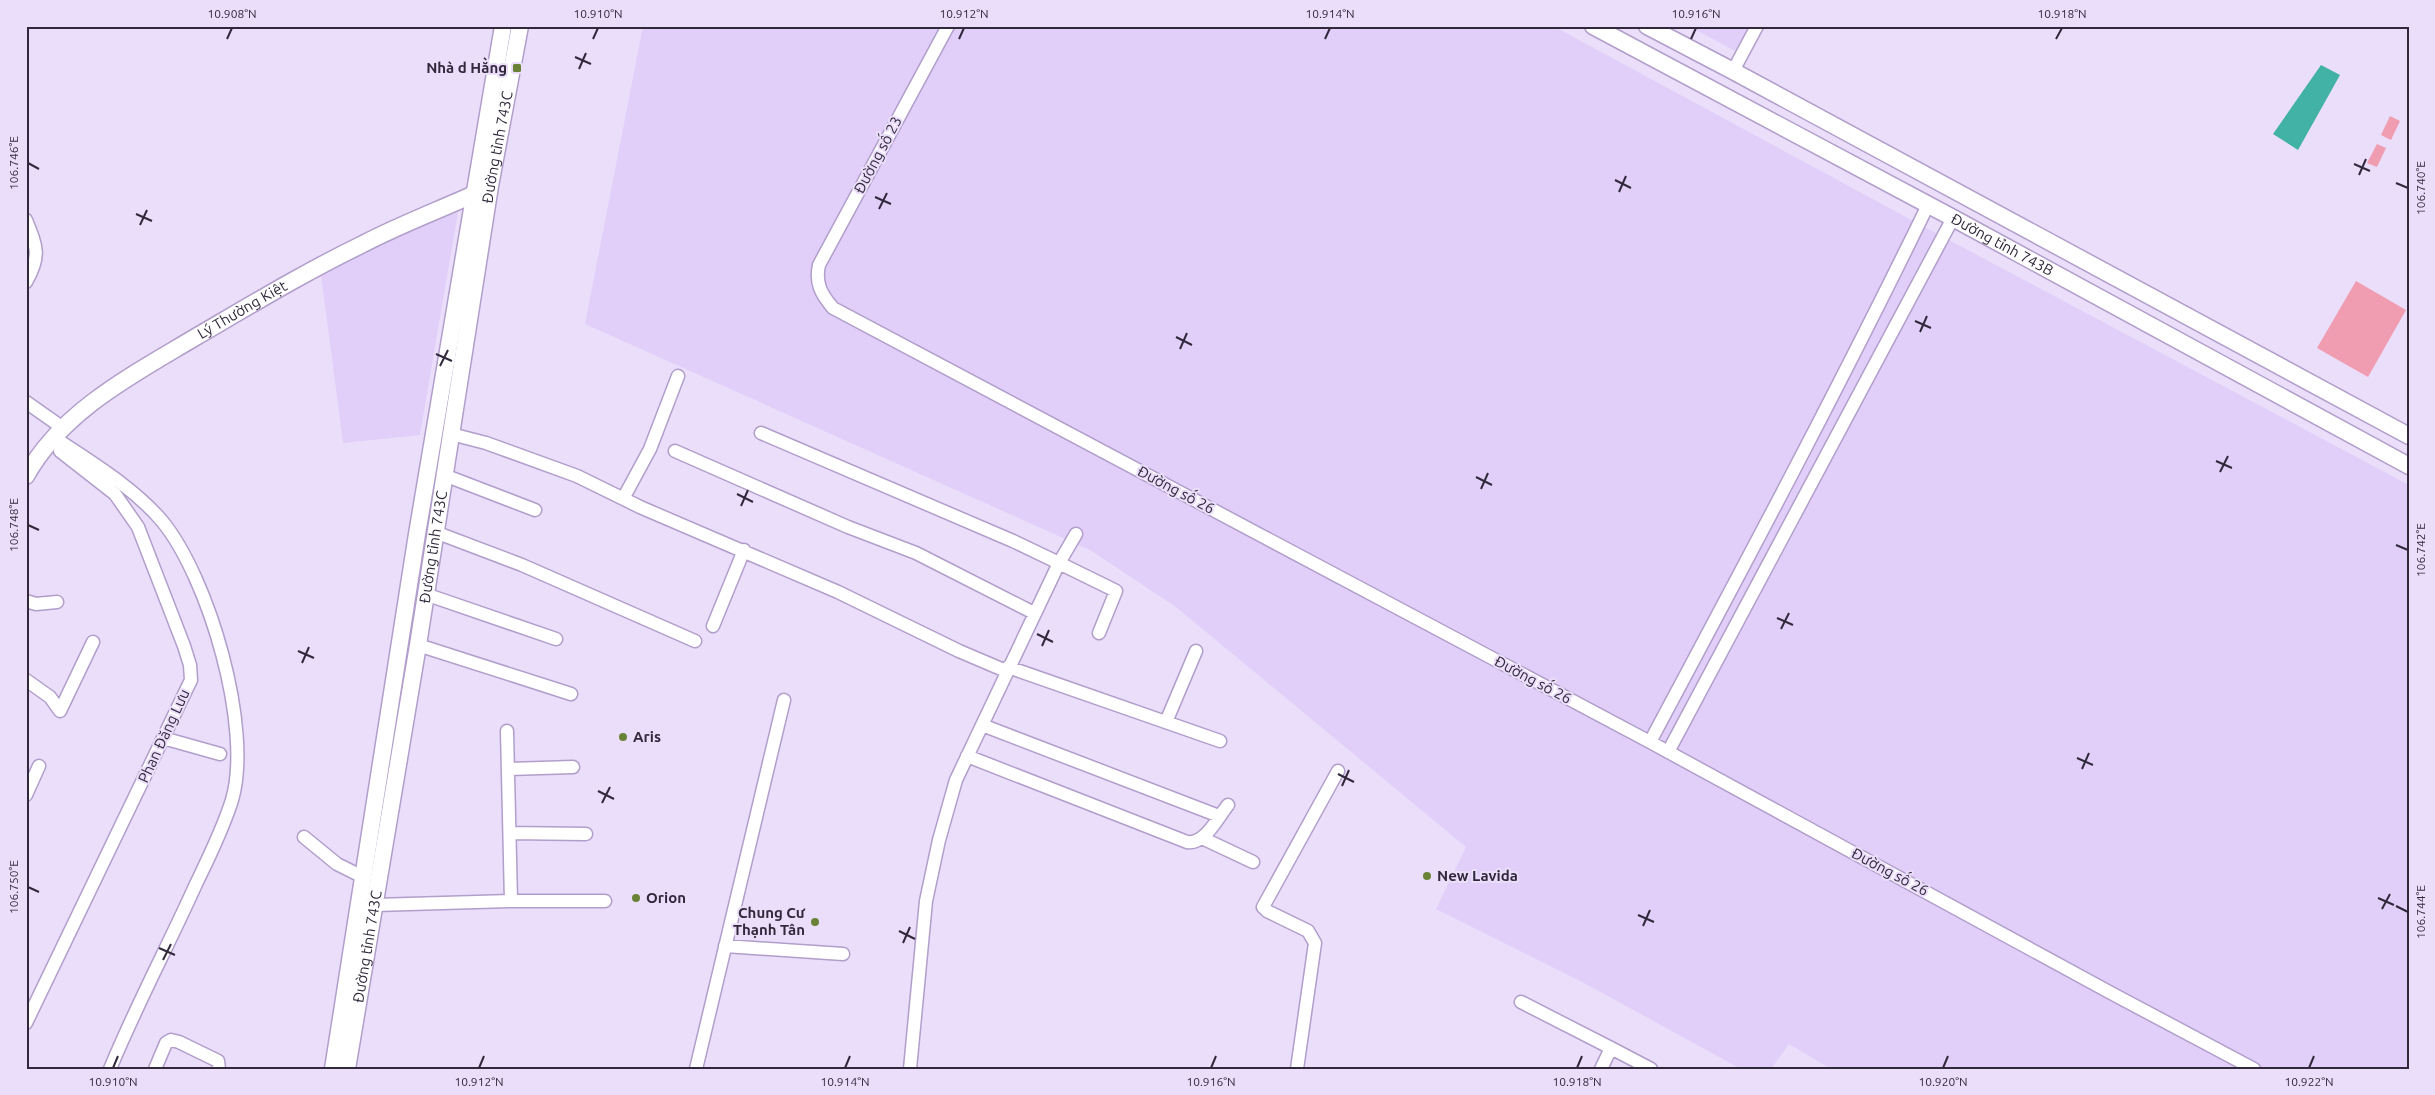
<svg xmlns="http://www.w3.org/2000/svg" width="2435" height="1095" font-family="Ubuntu,sans-serif">
  <rect width="100%" height="100%" fill="#eadefa"/>
  <path fill="#e1cff9" d="M643,26H1553L1917,223L2409,485V1069H1831L1789,1044L1771,1069H1741L1584,983L1436,909L1466,847L1176,607L1090,550L585,324Z
    M1689,26H1749L1735,51Z
    M458,212L420,435L343,443L320,267Z"/>
  <path fill="#f09db1" d="M2390,116L2400,121L2391,140L2381,135Z
    M2377,144L2386,148L2377,167L2367,163Z
    M2356,281L2406,310L2368,377L2317,348Z"/>
  <path fill="#41b2a5" d="M2321,65L2340,75L2298,150L2273,134Z"/>
  <g fill="none" stroke-linecap="round" stroke-linejoin="round">
    <defs>
      <path id="minor" d="M948,26L819,265C815,283 821,294 833,308L1650,742L2111,993L2254,1069
        M1733,71L1757,26
        M26,220C37,247 41,256 26,282
        M26,402L63,428
        M761,433L1013,541L1059,563L956,780L939,840L926,901L910,1069
        M451,434L486,443L577,476L640,507L838,592L959,651L1006,671
        M55,438C92,463 133,487 162,521C209,578 253,729 232,800C223,829 209,857 196,884C168,946 136,1006 110,1069
        M675,451L848,527L916,553L1034,613
        M444,475L535,510
        M624,497L650,449L678,376
        M435,532L522,565L695,641
        M1076,534L1059,563L1116,591L1099,633
        M425,594L556,639
        M26,601L36,604L57,602
        M713,626L744,550
        M418,645L571,694
        M1008,667L1220,741
        M26,680L50,697L60,711L93,642
        M1166,722L1196,651
        M982,725L1219,816
        M507,731L511,901
        M163,738L220,754
        M1650,742C1745,564 1840,386 1928,205
        M1668,752L1953,218
        M967,756L1187,842C1205,845 1218,817 1228,805
        M509,769L573,767
        M26,795L39,766
        M511,833L586,834
        M304,837L337,864L363,877
        M1202,838L1253,862
        M375,905L511,901H605
        M725,946L843,954
        M1521,1002L1611,1048
        M26,1023L191,680L190,665L184,646L138,527L115,494L60,451
        M155,1069L166,1043L171,1040L179,1042L218,1061L219,1069
        M696,1069L784,700
        M1297,1069L1315,943L1308,931L1267,911L1263,907L1338,771
        M1601,1069L1611,1048L1651,1069"/>
      <g id="major">
        <path id="s1" d="M1593,26L1953,218L2409,466"/>
        <path d="M1647,26L1733,71L2409,436"/>
        <path id="s2" d="M26,476C62,411 132,375 194,338C249,306 305,272 363,244C401,224 442,209 481,191"/>
        <path d="M333,1069L417,534L503,26"/>
        <path id="s3" d="M347,1069L418,645L490,186L520,26"/>
      </g>
    </defs>
    <use href="#minor" stroke="#b19ecb" stroke-width="15"/>
    <use href="#major" stroke="#b19ecb" stroke-width="19"/>
    <use href="#minor" stroke="#fff" stroke-width="12"/>
    <use href="#major" stroke="#fff" stroke-width="16"/>
  </g>
  <path fill="none" stroke="#31293b" stroke-width="2" d="M227,39L232,28M593,39L598,28M959,39L964,28M1325,39L1330,28M1691,39L1696,28M2056,39L2062,28M575,57L591,64M579,69L586,53M28,163L39,169M2354,164L2370,171M2359,175L2366,159M1615,180L1631,188M2396,183L2408,188M1619,192L1626,176M875,197L891,204M879,209L887,193M136,214L152,221M140,225L147,210M1915,321L1931,328M1920,332L1927,316M1176,337L1192,345M1180,349L1187,333M436,354L452,361M440,366L448,350M2216,461L2232,468M2220,472L2228,456M1476,477L1492,485M1481,489L1488,473M737,494L753,502M741,506L748,490M28,525L39,530M2396,545L2408,550M1777,618L1793,625M1781,629L1789,613M1037,634L1053,642M1042,646L1049,630M298,651L314,658M302,663L309,647M2077,758L2093,765M2082,769L2089,753M1338,774L1354,782M1342,786L1349,770M598,791L614,799M602,803L610,787M28,887L39,892M2378,898L2394,905M2396,906L2408,912M2382,909L2390,894M1638,915L1654,922M1643,926L1650,910M899,931L915,939M903,943L910,927M159,948L175,955M163,960L171,944M113,1068L118,1056M479,1068L484,1056M845,1068L850,1056M1211,1068L1216,1056M1577,1068L1582,1056M1943,1068L1948,1056M2309,1068L2314,1056"/>
  <g fill="#6a8235" stroke="#eadefa" stroke-width="2">
    <rect x="512" y="63" width="10" height="10" rx="2.5"/>
    <circle cx="623" cy="737" r="5"/>
    <circle cx="1427" cy="876" r="5"/>
    <circle cx="636" cy="898" r="5"/>
    <circle cx="815" cy="922" r="5"/>
  </g>
  <g text-anchor="middle" stroke-width="4" stroke-linejoin="round" paint-order="stroke">
    <g font-size="15" font-weight="bold" fill="#31293b" stroke="#eadefa" text-anchor="start">
      <text x="507" y="73" text-anchor="end">Nhà d Hằng</text>
      <text x="633" y="742">Aris</text>
      <text x="1437" y="881">New Lavida</text>
      <text x="646" y="903">Orion</text>
      <text x="805" y="918" text-anchor="end">Chung Cư<tspan x="805" dy="17">Thạnh Tân</tspan></text>
    </g>
    <g font-size="15" fill="#31293b" stroke="#eadefa">
      <text dy="5" stroke="none"><textPath href="#s3" startOffset="934">Đường tỉnh 743C</textPath></text>
      <text transform="translate(878 155) rotate(-62)" y="5">Đường số 23</text>
      <text dy="5" stroke="none"><textPath href="#s1" startOffset="464">Đường tỉnh 743B</textPath></text>
      <text dy="5" stroke="none"><textPath href="#s2" startOffset="276">Lý Thường Kiệt</textPath></text>
      <text transform="translate(1176 490) rotate(28)" y="5">Đường số 26</text>
      <text dy="5" stroke="none"><textPath href="#s3" startOffset="529">Đường tỉnh 743C</textPath></text>
      <text transform="translate(1533 680) rotate(28)" y="5">Đường số 26</text>
      <text transform="translate(164 736) rotate(-65)" y="5">Phan Đăng Lưu</text>
      <text transform="translate(1890 872) rotate(28)" y="5">Đường số 26</text>
      <text dy="5" stroke="none"><textPath href="#s3" startOffset="124">Đường tỉnh 743C</textPath></text>
    </g>
  </g>
  <rect width="2435" height="1095" fill="none" stroke="#eadefa" stroke-width="55"/>
  <rect x="28" y="28" width="2380" height="1040" fill="none" stroke="#31293b" stroke-width="2"/>
  <g font-size="12" text-anchor="middle" fill="#31293b">
    <text x="232" y="18">10.908°N</text>
    <text x="598" y="18">10.910°N</text>
    <text x="964" y="18">10.912°N</text>
    <text x="1330" y="18">10.914°N</text>
    <text x="1696" y="18">10.916°N</text>
    <text x="2062" y="18">10.918°N</text>
    <text transform="translate(14 163) rotate(-90)" y="4">106.746°E</text>
    <text transform="translate(2421 188) rotate(-90)" y="4">106.740°E</text>
    <text transform="translate(14 525) rotate(-90)" y="4">106.748°E</text>
    <text transform="translate(2421 550) rotate(-90)" y="4">106.742°E</text>
    <text transform="translate(14 887) rotate(-90)" y="4">106.750°E</text>
    <text transform="translate(2421 912) rotate(-90)" y="4">106.744°E</text>
    <text x="113" y="1086">10.910°N</text>
    <text x="479" y="1086">10.912°N</text>
    <text x="845" y="1086">10.914°N</text>
    <text x="1211" y="1086">10.916°N</text>
    <text x="1577" y="1086">10.918°N</text>
    <text x="1943" y="1086">10.920°N</text>
    <text x="2309" y="1086">10.922°N</text>
  </g>
</svg>
